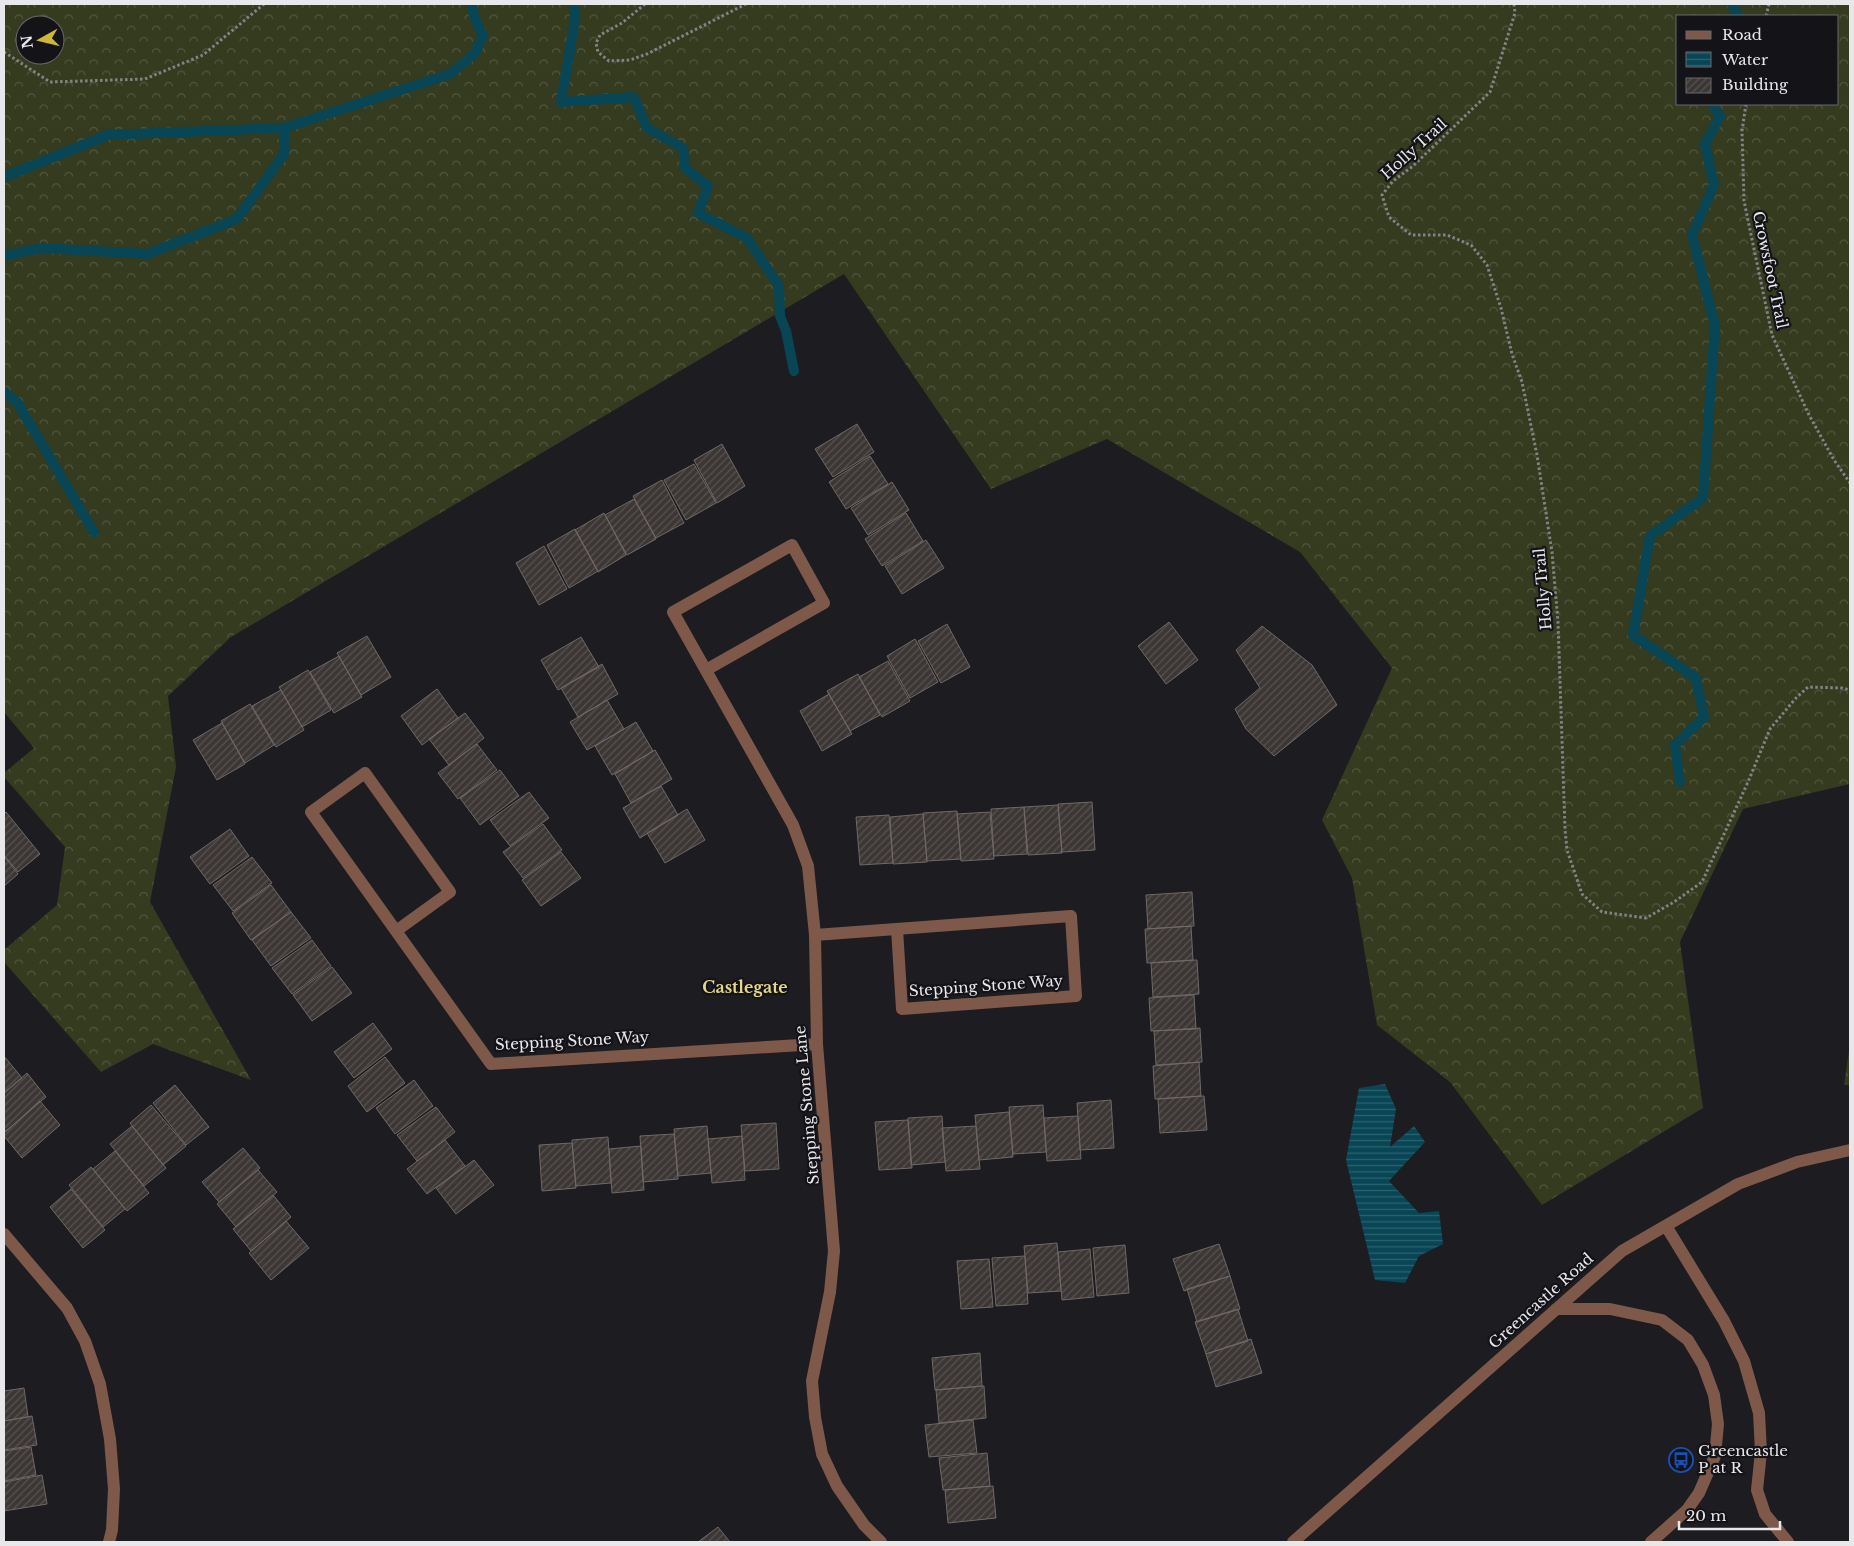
<svg xmlns="http://www.w3.org/2000/svg" width="1854" height="1546" font-family="'Libre Baskerville',serif">
  <defs>
    <pattern id="forest-crowns" width="20" height="18" patternUnits="userSpaceOnUse" patternTransform="scale(1.25)"><rect width="20" height="18" fill="#353b1e"/><path d="M2 6a3 3 0 1 1 6 0M12 15a3 3 0 1 1 6 0" fill="none" stroke="#52573f"/></pattern>
    <pattern id="water-rules" width="6" height="5" patternUnits="userSpaceOnUse" patternTransform="scale(1.25)"><rect width="6" height="5" fill="#094655"/><path d="M0 2.5h6" fill="none" stroke="#2d616e"/></pattern>
    <pattern id="building-hatch" width="6" height="6" patternUnits="userSpaceOnUse" patternTransform="scale(1.25)"><rect width="6" height="6" fill="#3c3634"/><path d="M-1 1l2-2M0 6l6-6M5 7l2-2" fill="none" stroke="#585352"/></pattern>
  </defs>
  <rect width="100%" height="100%" fill="#1d1c21"/>
  <path fill="url(#forest-crowns)" fill-rule="evenodd" d="M4,4H1850V784L1743,809L1680,942L1703,1108L1542,1205L1450,1082L1377,1025L1352,878L1322,820L1392,668L1300,552L1107,439L991,489L844,274L231,637L168,696L176,767L150,902L251,1080L153,1044L101,1072L4,962V950L57,905L65,847L4,777V773L34,748L4,712ZM1678,16H1838V104H1678ZM25,25H55V55H25Z
    M1850,1044V1085H1844Z"/>
  <path fill="url(#water-rules)" d="M1385,1084L1396,1109L1390,1147L1414,1126L1425,1142L1389,1181L1419,1213L1439,1211L1443,1244L1419,1256L1405,1283L1375,1280L1346,1160L1359,1088Z"/>
  <g fill="none" stroke-linecap="round" stroke-linejoin="round">
    <path stroke="#094655" stroke-width="10" d="M574,4L575,20L561,102L634,97L647,128L683,148L685,168L708,186L698,213L747,238L779,286L780,316L786,331L794,371
      M1732,4L1738,16
      M4,177L108,135L284,128L450,74L475,53L483,36L474,16L472,4
      M4,256L42,248L148,254L237,219L284,154V128
      M4,392L17,402L94,532
      M1680,782L1675,745L1704,717L1696,678L1633,635L1650,536L1703,498L1715,326L1692,235L1714,185L1705,144L1720,116L1712,104"/>
  </g>
  <path fill="url(#building-hatch)" stroke="#6f6866" d="M857,424L874,452L833,477L815,449Z
    M722,444L745,486L717,503L694,460Z
    M870,456L888,484L846,509L829,482Z
    M694,464L716,503L686,520L664,480Z
    M662,480L684,523L656,538L633,496Z
    M892,482L909,510L868,535L851,508Z
    M634,499L656,539L627,555L605,515Z
    M604,513L626,555L598,572L575,530Z
    M906,513L923,541L882,566L865,539Z
    M575,529L598,571L569,588L547,545Z
    M926,540L944,568L902,594L885,566Z
    M544,546L567,589L539,605L516,563Z
    M1169,622L1198,660L1166,684L1138,646Z
    M947,624L970,667L941,683L918,641Z
    M1262,626L1312,665L1337,705L1274,756L1246,729L1235,709L1260,688L1236,650Z
    M367,636L391,677L361,695L337,653Z
    M581,637L599,667L558,690L541,660Z
    M915,639L938,682L910,698L887,656Z
    M339,656L362,697L334,713L310,672Z
    M888,661L910,701L882,717L859,677Z
    M602,664L618,694L578,717L561,688Z
    M308,670L331,710L302,727L279,687Z
    M858,674L880,715L850,731L827,691Z
    M437,689L458,718L422,745L401,716Z
    M281,690L304,730L276,747L252,706Z
    M829,694L852,734L822,751L800,711Z
    M607,700L624,729L587,750L570,722Z
    M250,704L274,745L245,763L221,721Z
    M465,713L484,738L449,765L429,739Z
    M636,722L653,751L612,775L595,746Z
    M222,723L245,764L217,780L193,740Z
    M477,744L497,770L458,799L438,773Z
    M655,750L672,779L631,803L615,774Z
    M500,770L519,796L480,825L460,798Z
    M661,786L678,815L640,838L623,808Z
    M529,792L549,818L510,846L490,820Z
    M1092,802L1095,850L1062,852L1058,804Z
    M1058,805L1062,853L1028,855L1024,807Z
    M1024,807L1027,854L994,856L991,809Z
    M687,809L705,840L665,863L647,833Z
    M957,811L961,859L927,861L923,813Z
    M6,812L40,854L18,872L4,855V814Z
    M990,812L994,859L961,861L957,814Z
    M923,814L927,862L893,864L890,817Z
    M889,815L893,863L860,865L856,817Z
    M543,824L562,850L523,878L503,852Z
    M230,829L249,856L210,884L190,857Z
    M561,852L581,878L541,906L522,880Z
    M4,856L18,874L4,886Z
    M252,857L272,883L233,911L213,885Z
    M271,885L291,912L251,940L232,913Z
    M1192,892L1194,926L1148,929L1146,895Z
    M291,912L311,938L271,966L252,940Z
    M1191,926L1193,960L1147,963L1145,929Z
    M312,940L331,966L292,994L272,968Z
    M1197,960L1199,994L1153,997L1151,963Z
    M332,967L352,993L312,1021L293,995Z
    M1194,995L1196,1029L1151,1031L1149,998Z
    M373,1023L392,1049L354,1078L334,1052Z
    M1200,1028L1202,1062L1156,1065L1154,1031Z
    M4,1056L22,1078L4,1093Z
    M385,1057L405,1083L367,1112L348,1086Z
    M1199,1062L1201,1096L1155,1099L1153,1066Z
    M27,1073L46,1097L6,1131L4,1129V1093Z
    M414,1080L433,1106L395,1134L376,1108Z
    M175,1085L209,1127L186,1145L153,1103Z
    M1204,1096L1207,1130L1160,1133L1158,1099Z
    M1111,1100L1114,1148L1080,1150L1077,1103Z
    M40,1101L60,1125L22,1158L4,1136V1133Z
    M151,1105L186,1146L163,1165L130,1123Z
    M1043,1105L1046,1152L1013,1154L1009,1107Z
    M436,1107L455,1132L417,1161L397,1135Z
    M1009,1112L1013,1157L979,1160L975,1115Z
    M942,1116L945,1162L911,1165L908,1118Z
    M1078,1116L1081,1159L1047,1161L1044,1118Z
    M908,1120L912,1168L879,1170L875,1122Z
    M776,1123L779,1169L745,1171L741,1125Z
    M132,1126L166,1168L144,1186L110,1144Z
    M707,1126L711,1173L678,1176L674,1129Z
    M976,1126L980,1169L946,1171L942,1128Z
    M674,1134L678,1179L643,1182L640,1136Z
    M742,1136L745,1180L712,1183L708,1139Z
    M608,1137L611,1183L576,1186L572,1140Z
    M445,1140L465,1166L427,1194L407,1169Z
    M572,1143L576,1188L542,1191L539,1145Z
    M641,1146L644,1190L612,1193L609,1149Z
    M243,1148L260,1168L219,1202L202,1182Z
    M115,1151L149,1193L127,1211L93,1169Z
    M474,1160L494,1185L456,1214L436,1188Z
    M91,1167L125,1209L103,1227L69,1185Z
    M258,1170L277,1192L236,1227L217,1204Z
    M71,1189L105,1230L83,1248L50,1207Z
    M273,1195L291,1217L251,1251L233,1229Z
    M286,1221L309,1248L271,1280L249,1253Z
    M1057,1243L1061,1291L1028,1293L1024,1246Z
    M1219,1244L1230,1276L1184,1291L1173,1259Z
    M1125,1245L1129,1293L1097,1296L1093,1248Z
    M1090,1249L1094,1297L1062,1300L1058,1252Z
    M1025,1256L1028,1304L996,1306L992,1258Z
    M989,1259L993,1307L961,1309L957,1261Z
    M1230,1276L1240,1309L1197,1322L1187,1289Z
    M1238,1309L1248,1341L1206,1354L1195,1322Z
    M1251,1339L1262,1373L1216,1387L1206,1354Z
    M980,1353L982,1386L935,1390L932,1358Z
    M984,1386L986,1418L939,1423L936,1390Z
    M24,1388L28,1417L4,1421V1391Z
    M32,1416L37,1445L4,1450V1421Z
    M973,1420L977,1453L929,1457L925,1425Z
    M31,1447L36,1475L4,1481V1451Z
    M987,1453L990,1486L943,1490L939,1458Z
    M42,1475L47,1504L4,1511V1482Z
    M993,1486L996,1518L948,1523L945,1490Z
    M718,1527L730,1542H698Z"/>
  <g fill="none" stroke-linecap="round" stroke-linejoin="round">
    <path stroke="#838387" stroke-width="3" stroke-dasharray="2.5 2.5" stroke-linecap="butt" d="M645,4L622,23L600,35L596,43L598,52L609,61L630,60L647,54L746,4
      M1514,4L1515,13L1490,92L1413,166L1393,181L1382,195L1389,217L1411,235H1447L1471,245L1487,265L1501,308L1512,354L1522,382L1537,455L1552,552L1558,622L1565,829L1567,850L1582,894L1602,912L1646,918L1674,902L1702,882L1748,782L1770,729L1796,698L1808,687L1842,688L1850,690
      M1766,16L1769,4
      M4,52L50,82L145,79L203,55L264,4
      M1746,104L1742,131L1744,201L1772,335L1809,415L1834,460L1850,483"/>
    <path stroke="#7e5949" stroke-width="12" d="M706,670L824,603L792,545L673,612L793,825L808,866L815,935L817,1044L834,1251L830,1292L812,1381L815,1417L822,1454L837,1486L864,1525L881,1542
      M396,931L450,892L365,773L311,812L491,1064L817,1044
      M815,935L1071,916L1076,996L902,1009L897,929
      M1666,1226L1724,1321L1744,1361L1759,1413L1761,1452L1757,1490L1765,1514L1788,1542
      M4,1234L67,1308L85,1341L100,1384L110,1439L114,1489L112,1530L109,1542
      M1556,1309H1610L1662,1320L1688,1340L1703,1365L1714,1395L1718,1424L1715,1456L1699,1493L1687,1510L1651,1542
      M1293,1542L1622,1251L1738,1184L1797,1162L1850,1150"/>
  </g>
  <defs>
    <symbol id="bus-ring" viewBox="-11 -11 22 22"><circle r="9.5" fill="#141318" stroke="#1a4fb4" stroke-width="1.5"/><path d="M-5-6H5V4H4V6H2V4H-2V6H-4V4H-5ZM-3.5-4V0h7V-4ZM-3.5 1.2v1.5H-2V1.2ZM2 1.2v1.5H3.5V1.2Z" fill="#1a4fb4"/></symbol>
  </defs>
  <g fill-rule="evenodd">
    <use href="#bus-ring" x="1667" y="1446" width="28" height="28"/>
  </g>
  <g text-anchor="middle" stroke-width="4.5" stroke-linejoin="round" paint-order="stroke">
    <g font-size="15" fill="#e8e8eb" stroke="#141318">
      <text transform="translate(1414 149) rotate(-42)" y="5">Holly Trail</text>
      <text transform="translate(1770 270) rotate(78)" y="5">Crowsfoot Trail</text>
      <text transform="translate(1543 589) rotate(-95)" y="5">Holly Trail</text>
      <text transform="translate(986 986) rotate(-4)" y="5">Stepping Stone Way</text>
      <text transform="translate(572 1041) rotate(-3)" y="5">Stepping Stone Way</text>
      <text transform="translate(807 1105) rotate(-95)" y="5">Stepping Stone Lane</text>
      <text transform="translate(1541 1301) rotate(-42)" y="5">Greencastle Road</text>
    </g>
    <g font-size="15" fill="#e8e8eb" stroke="#141318" text-anchor="start">
      <text x="1698" y="1456">Greencastle<tspan x="1698" dy="17">P at R</tspan></text>
    </g>
    <g font-size="16" font-weight="bold" fill="#e5d688" stroke="#141318">
      <text x="745" y="993">Castlegate</text>
    </g>
  </g>
  <rect width="1854" height="1546" fill="none" stroke="#e8e8eb" stroke-width="10"/>
  <rect x="1676" y="15" width="162" height="90" fill="#141318" stroke="#69686c"/>
  <rect x="1686" y="31" width="25" height="8" fill="#7e5949" stroke="#69686c"/>
  <text x="1722" y="40" font-size="15" fill="#e8e8eb">Road</text>
  <rect x="1686" y="52" width="25" height="15" fill="url(#water-rules)" stroke="#69686c"/>
  <text x="1722" y="65" font-size="15" fill="#e8e8eb">Water</text>
  <rect x="1686" y="78" width="25" height="15" fill="url(#building-hatch)" stroke="#69686c"/>
  <text x="1722" y="90" font-size="15" fill="#e8e8eb">Building</text>
  <g transform="translate(40 40) rotate(262)"><circle r="24" fill="#141318" stroke="#69686c"/>
  <path d="M0-4L9 19L0 12L-9 19Z" fill="#cfb837"/>
  <text y="-8" font-size="14" font-weight="bold" text-anchor="middle" fill="#e8e8eb">N</text>
  </g>
  <path d="M1679 1521v8h101v-8" fill="none" stroke="#e8e8eb" stroke-width="2.5"/>
  <text x="1686" y="1521" font-size="15" fill="#e8e8eb" stroke="#141318" stroke-width="4" paint-order="stroke">20 m</text>
</svg>
